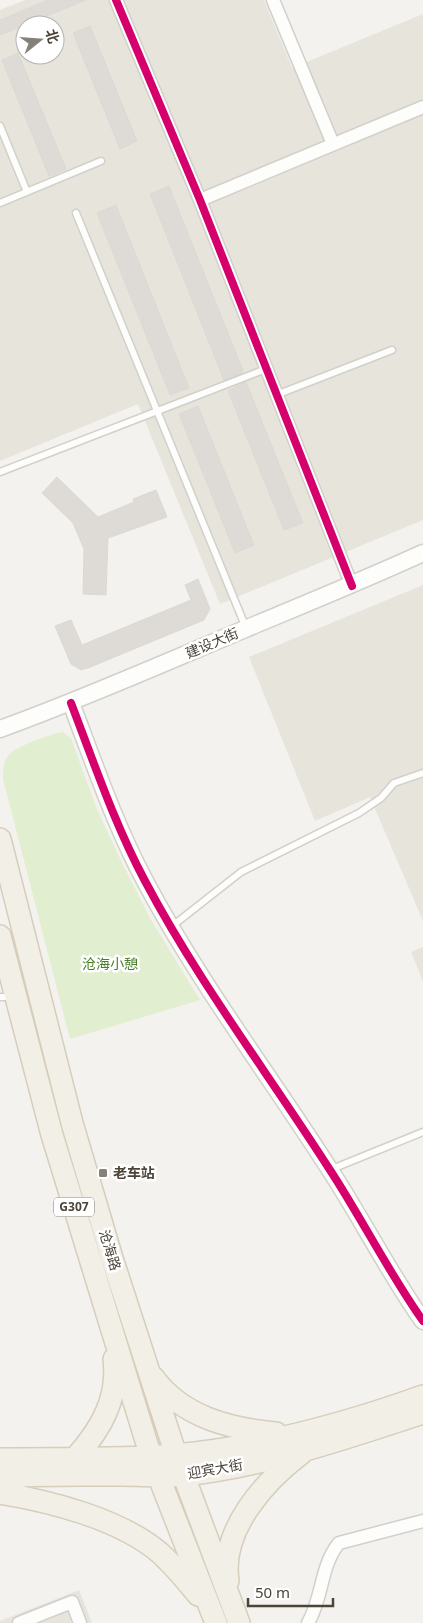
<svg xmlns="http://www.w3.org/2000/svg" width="423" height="1623" font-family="'Noto Sans','Noto Sans SC',sans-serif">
  <rect width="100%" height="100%" fill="#f4f2ee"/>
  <path fill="#e7e4dc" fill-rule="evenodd" d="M25,0H264L292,68L423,14V520L220,604L138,404L0,461V10ZM25,25H55V55H25Z
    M423,585V921L370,797L315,821L249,657Z
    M423,947V981L411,952Z
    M79,1590L92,1623H0V1621Z"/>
  <path fill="#e1eecf" d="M63,732L71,738L96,807L122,863L151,920L200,1000L70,1039L3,779C3,770 3,763 8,756C14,747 52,733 63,732Z"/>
  <path fill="#dedbd6" stroke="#dcd9d4" d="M48,0H86L0,35V20Z
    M90,26L137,141L120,149L73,33Z
    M18,53L66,169L49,176L2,60Z
    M169,186L242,368L243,373L224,380L150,194Z
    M116,205L189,388L170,395L97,213Z
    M246,382L303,523L284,530L228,391Z
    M198,406L254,545L235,553L179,414Z
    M57,477L98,517L134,502L133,499L156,490L167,517L108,538L106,595L83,594L84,549L73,523L42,493Z
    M198,579L210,609L204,620L88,668L81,670L71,664L55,626L71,620L82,645L191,600L185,585Z"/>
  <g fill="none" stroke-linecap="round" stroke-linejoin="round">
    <defs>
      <path id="service" d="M0,126L27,192
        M0,203L101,161
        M76,213L246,628
        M276,395L392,350
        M0,472L266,369
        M171,927L241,872L359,813L381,798L394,783L423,773
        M0,997H12
        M332,1169L423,1132"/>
      <path id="minor" d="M116,0L200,200L352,586
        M273,0L333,144
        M200,200L423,107
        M19,1623L72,1602L80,1623
        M308,1623C323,1598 320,1566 339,1543L423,1521"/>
      <path id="tertiary" d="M71,703C94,763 115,825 145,881C199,983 268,1073 330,1170C362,1219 389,1273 423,1321
        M0,729C83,699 164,663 245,629C305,604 364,580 423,553"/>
      <path id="primary" d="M0,839L72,1123L112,1258L176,1455L239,1623
        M0,936L52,1135L151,1457L216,1623
        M153,1377C182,1417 230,1429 276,1433
        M76,1457C101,1429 119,1398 114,1359
        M0,1459C58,1458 117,1460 175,1455C261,1447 342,1425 423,1396
        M0,1477C40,1474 80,1475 121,1475C142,1475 164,1477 185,1475C266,1466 346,1438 423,1413
        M0,1493C50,1501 120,1519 160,1553C174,1566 186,1580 198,1595
        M228,1581C220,1530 265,1481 302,1453"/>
    </defs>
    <use href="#service" stroke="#d2d0cb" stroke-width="9"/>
    <use href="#minor" stroke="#d2d0cb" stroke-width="15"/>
    <use href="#tertiary" stroke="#d2d0cb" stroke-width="19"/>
    <use href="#primary" stroke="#d6cebb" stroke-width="24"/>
    <use href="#service" stroke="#fdfdfc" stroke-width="6"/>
    <use href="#minor" stroke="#fdfdfc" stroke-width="12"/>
    <use href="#tertiary" stroke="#fdfdfc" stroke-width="16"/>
    <use href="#primary" stroke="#f2efe6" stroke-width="21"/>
    <defs>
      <path id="cycleway" d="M116,0L200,200L352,586
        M71,703C94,763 115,825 145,881C199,983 268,1073 330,1170C362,1219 389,1273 423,1321"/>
    </defs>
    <use href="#cycleway" stroke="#fff" stroke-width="11"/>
    <use href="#cycleway" stroke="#d6006c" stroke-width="8"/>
  </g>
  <rect fill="#868178" stroke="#fff" stroke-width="2" x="98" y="1168" width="10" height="10" rx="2.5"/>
  <g text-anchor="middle" stroke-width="5" stroke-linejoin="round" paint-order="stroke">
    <rect fill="#fff" stroke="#817c74" stroke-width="1" x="54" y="1197.5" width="40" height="19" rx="4"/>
    <g font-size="12" font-weight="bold" fill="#4b4439">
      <text x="74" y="1211">G307</text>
    </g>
    <g font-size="14" fill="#4b4439" stroke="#fff">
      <text transform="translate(212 643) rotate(-23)" y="5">建设大街</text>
      <text transform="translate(110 1250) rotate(73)" y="5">沧海路</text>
      <text transform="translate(215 1469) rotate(-10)" y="5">迎宾大街</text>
    </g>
    <g font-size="14" fill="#4a7f2a" stroke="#fff">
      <text x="110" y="969">沧海小憩</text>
    </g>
    <g font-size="14" font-weight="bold" fill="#4b4439" stroke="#fff" text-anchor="start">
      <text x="113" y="1178">老车站</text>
    </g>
  </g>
  <g transform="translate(40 40) rotate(73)"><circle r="24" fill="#ffffff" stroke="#b7b4b0"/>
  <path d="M0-4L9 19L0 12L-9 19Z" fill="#868178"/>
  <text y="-8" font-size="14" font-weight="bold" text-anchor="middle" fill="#4b4439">北</text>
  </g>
  <path d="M248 1598v8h85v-8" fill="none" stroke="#4b4439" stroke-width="2.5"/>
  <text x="255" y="1598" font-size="15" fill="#4b4439" stroke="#ffffff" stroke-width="4" paint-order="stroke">50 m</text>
</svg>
